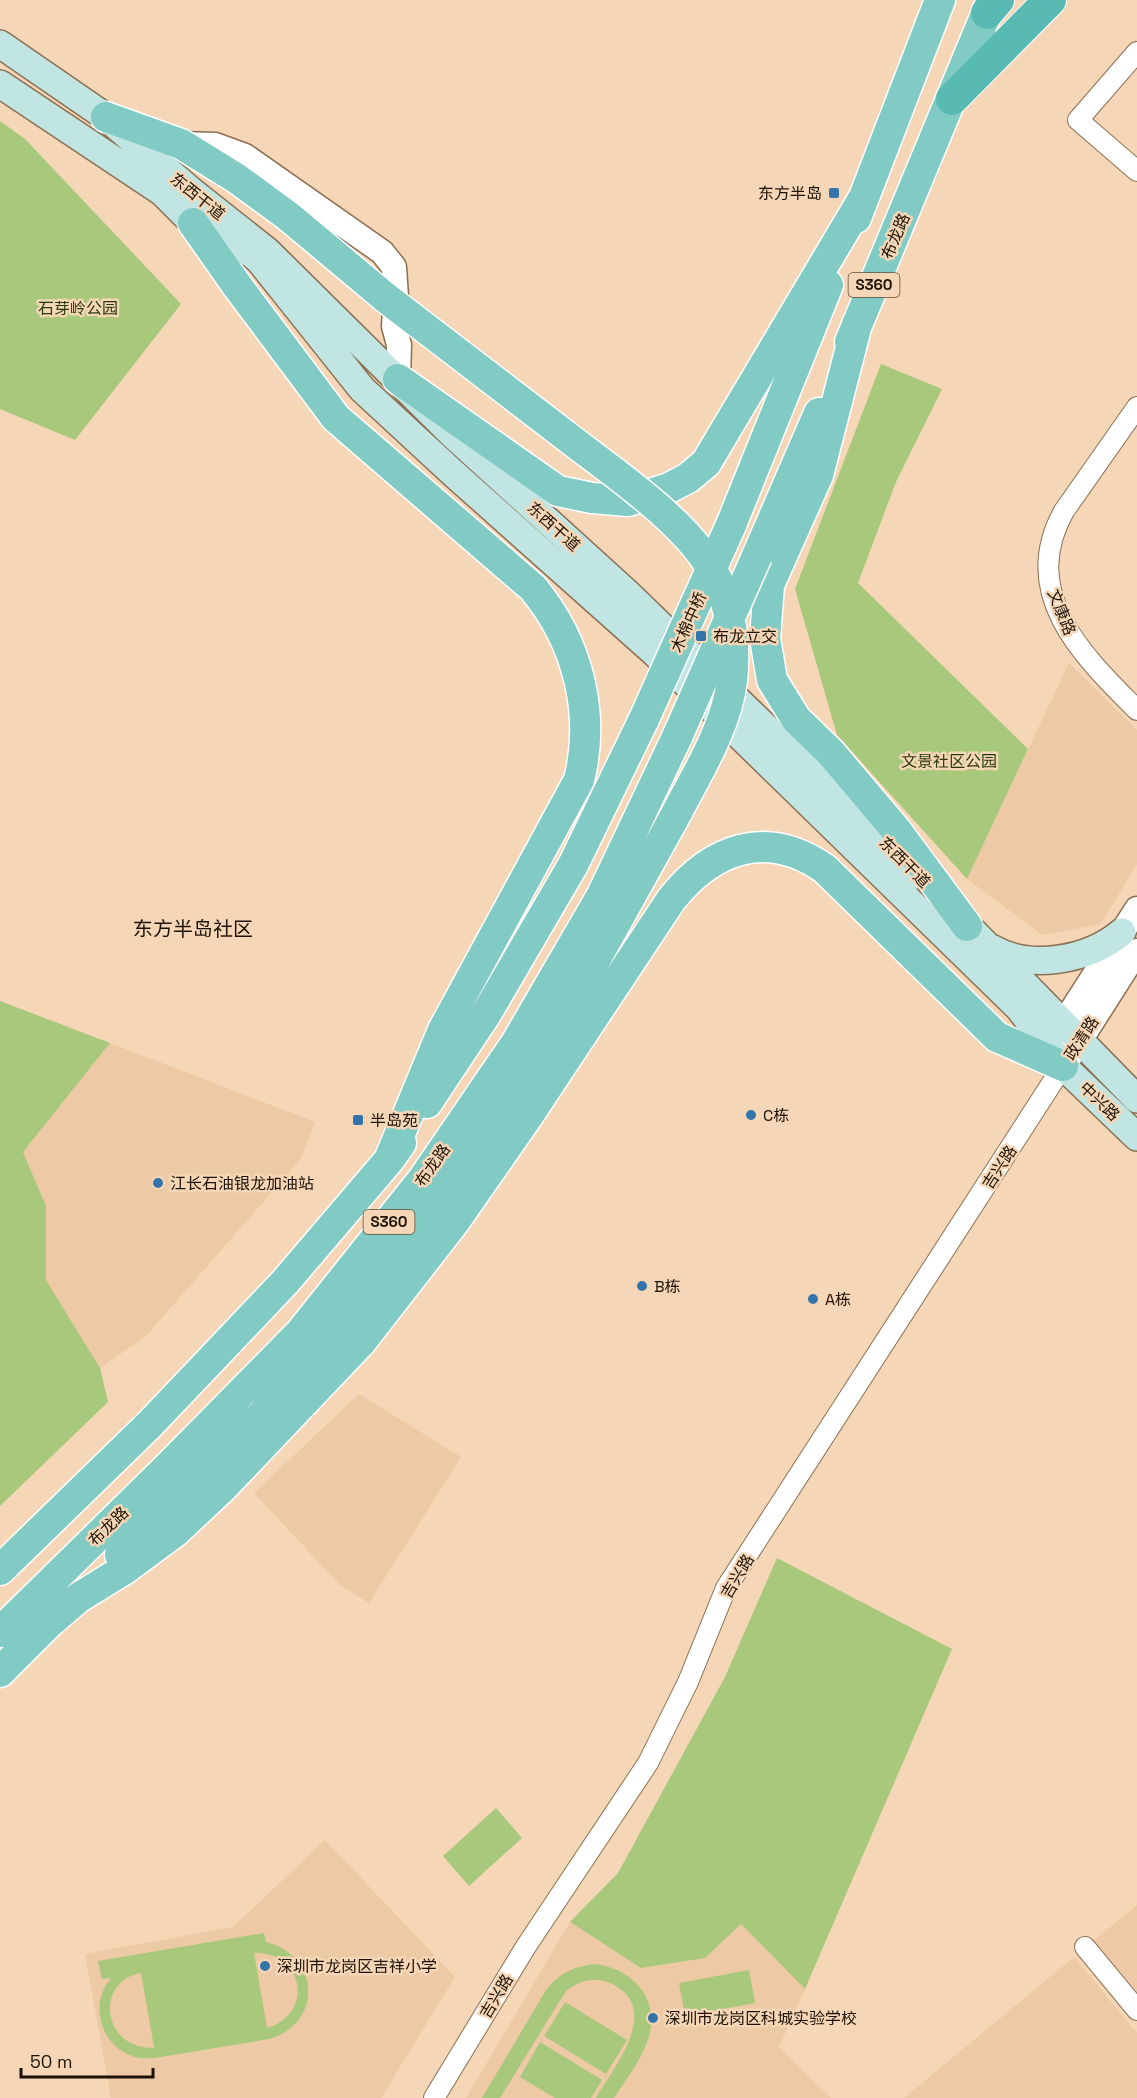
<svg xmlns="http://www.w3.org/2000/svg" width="1137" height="2098" font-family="'Space Grotesk','Noto Sans SC',sans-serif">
  <rect width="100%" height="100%" fill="#f5d6b6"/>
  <path fill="#eec9a5" d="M1069,663L1137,730V864L1101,924L1042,935L967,879Z
    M110,1043L315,1122L300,1160L146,1336L100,1368L46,1280V1206L23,1152Z
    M359,1394L461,1457L369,1603L340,1585L254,1493Z
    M325,1840L455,1977L381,2098H111L85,1954L233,1927Z
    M1137,1905V1999L1091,1943Z
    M570,1922L641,1968L705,1958L741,1924L805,1989L779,2047L831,2098H466Z
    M1074,1957L1137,2033V2098H904Z"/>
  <path fill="#a8c87b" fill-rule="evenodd" d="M0,121L25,139L181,304L75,440L0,409Z
    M881,364L942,389L896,482L858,583L1028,749L967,879L837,735L795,589Z
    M0,1001L110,1043L23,1152L46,1206V1280L100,1368L108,1402L0,1506Z
    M777,1558L952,1649L805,1989L741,1924L705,1958L641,1968L570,1922L618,1873L725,1677Z
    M496,1808L522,1838L469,1886L443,1856Z
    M264,1933L266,1942C321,1956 323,2023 269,2039L155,2058C147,2058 139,2059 132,2056C100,2045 89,2003 111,1978L102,1979L98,1961ZM254,1953C304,1951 315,2014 267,2028ZM141,1973L154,2047V2048C101,2049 95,1981 141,1973Z
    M596,1964C632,1969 660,1998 649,2036C643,2058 626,2079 614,2098H596C614,2067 664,2007 610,1983C594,1976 579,1981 566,1991L500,2098H482L546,1990C560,1973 574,1966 596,1964Z
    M749,1970L755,2003L685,2016L679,1983Z
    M565,2002L627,2040L606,2074L544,2036Z
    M540,2042L602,2080L591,2098H555L520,2077Z"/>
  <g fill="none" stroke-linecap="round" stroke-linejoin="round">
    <defs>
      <path id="minor" d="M1137,52L1078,120L1137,171
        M1137,407L1064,511C1018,593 1082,655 1137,710
        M1085,1947L1137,2010
        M434,2098L525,1948L648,1763L688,1682L726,1588L1063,1066"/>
      <path id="tertiary" d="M181,144L215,145L245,156L382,252L394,267L396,297L394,326L399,345L398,379
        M1070,1056L1137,951
        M1063,1066V1024L1137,909"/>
      <path id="secondary" d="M0,44L106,117L190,190L267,251L453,435L626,592L918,875
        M0,84L162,192L193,223L252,254L260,261L362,389L454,474L656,654L1019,1008L1063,1066L1137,1137
        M953,911L1137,1099
        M991,948C1030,971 1089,960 1122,932"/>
      <path id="primary" d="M106,117L181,144L236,178L288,216L386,298
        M856,218L940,0
        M193,223L238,287L336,418L533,588C577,641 596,712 579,780L443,1030L389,1160
        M857,324L818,475L769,585L765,638L772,680L796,719L831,753L896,830L967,926
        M850,342L992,0
        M398,379L558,491L592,498L628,501L669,488L688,478L706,463L863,199
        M731,525L828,285
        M757,556L819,413
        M427,1103L486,1014L573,865L644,719
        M120,1555L195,1477L262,1415L359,1302L451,1185L504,1112L558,1027L674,818
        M0,1570L150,1424L285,1282L389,1160L401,1143
        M0,1632L167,1468L300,1333L423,1179L516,1043L602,895L677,737
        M0,1672L50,1622L78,1598L125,1569L175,1532L223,1487L361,1342L455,1221L528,1116L671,900C712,848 767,828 825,869L997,1037L1063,1066"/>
      <path id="trunk" d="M987,13L998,0
        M952,99L1050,0"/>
    </defs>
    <use href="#minor" stroke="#8b6f52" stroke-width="22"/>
    <use href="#tertiary" stroke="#8b6f52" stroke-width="27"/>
    <use href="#secondary" stroke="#8b6f52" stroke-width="30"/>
    <use href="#primary" stroke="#fff" stroke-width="33"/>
    <use href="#trunk" stroke="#fff" stroke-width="34"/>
    <use href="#minor" stroke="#fff" stroke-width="20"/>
    <use href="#tertiary" stroke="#fff" stroke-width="24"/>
    <use href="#secondary" stroke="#c1e5e2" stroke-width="27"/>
    <use href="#primary" stroke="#82cbc5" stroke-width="30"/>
    <use href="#trunk" stroke="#58bab2" stroke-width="32"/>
    <defs>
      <path id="primary-bridge" d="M386,298C447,345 509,392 570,439C615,474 690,524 715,575C731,607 736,645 732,681C726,729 696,775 674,818
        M644,719L731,525
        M677,737L757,556"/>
    </defs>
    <use href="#primary-bridge" stroke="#fff" stroke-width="33" stroke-linecap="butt"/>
    <use href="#primary-bridge" stroke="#82cbc5" stroke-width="30"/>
  </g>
  <g fill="#3374aa" stroke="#f5d6b6" stroke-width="2">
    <rect x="828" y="187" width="12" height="12" rx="3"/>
    <rect x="695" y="630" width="12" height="12" rx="3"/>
    <circle cx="751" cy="1115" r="6"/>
    <rect x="352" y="1114" width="12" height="12" rx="3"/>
    <circle cx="158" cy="1183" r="6"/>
    <circle cx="642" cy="1286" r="6"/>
    <circle cx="813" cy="1299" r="6"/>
    <circle cx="265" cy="1966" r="6"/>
    <circle cx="653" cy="2018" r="6"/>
  </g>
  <g text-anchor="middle" stroke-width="5" stroke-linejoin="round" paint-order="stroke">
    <g fill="#f5d6b6" stroke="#5e4d3c" stroke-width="1.5">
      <rect x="848.5" y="273" width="51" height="24" rx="4.5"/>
      <rect x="363.5" y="1210" width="51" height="24" rx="4.5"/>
    </g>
    <g font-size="15" font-weight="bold" fill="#1d1207">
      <text x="874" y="290">S360</text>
      <text x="389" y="1227">S360</text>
    </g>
    <g font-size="16" fill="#1d1207" stroke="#f5d6b6" text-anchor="start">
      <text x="822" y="199" text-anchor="end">东方半岛</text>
      <text x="713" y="642">布龙立交</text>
      <text x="763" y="1121">C栋</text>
      <text x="370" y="1126">半岛苑</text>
      <text x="170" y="1189">江长石油银龙加油站</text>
      <text x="654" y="1292">B栋</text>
      <text x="825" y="1305">A栋</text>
      <text x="277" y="1972">深圳市龙岗区吉祥小学</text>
      <text x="665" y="2024">深圳市龙岗区科城实验学校</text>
    </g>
    <g font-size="16" fill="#1d1207" stroke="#f5d6b6">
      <text transform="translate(198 196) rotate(39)" y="6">东西干道</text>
      <text transform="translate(895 236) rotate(-67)" y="6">布龙路</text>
      <text transform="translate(554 526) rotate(42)" y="6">东西干道</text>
      <text transform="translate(1062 612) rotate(68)" y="6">文康路</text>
      <text transform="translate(688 622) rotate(-66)" y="6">木棉中桥</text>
      <text transform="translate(905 862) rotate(45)" y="6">东西干道</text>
      <text transform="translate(1081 1038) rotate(-57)" y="6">政清路</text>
      <text transform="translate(1100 1101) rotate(44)" y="6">中兴路</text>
      <text transform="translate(432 1165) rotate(-55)" y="6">布龙路</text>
      <text transform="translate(999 1167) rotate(-57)" y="6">吉兴路</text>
      <text transform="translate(108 1526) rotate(-44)" y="6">布龙路</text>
      <text transform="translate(737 1576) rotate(-59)" y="6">吉兴路</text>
      <text transform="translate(496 1996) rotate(-59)" y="6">吉兴路</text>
    </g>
    <g font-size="16" fill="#293a0b" stroke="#f5d6b6">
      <text x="78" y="314">石芽岭公园</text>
      <text x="949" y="767">文景社区公园</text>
    </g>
    <g font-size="20" fill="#1d1207" stroke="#f5d6b6">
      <text x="193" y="936">东方半岛社区</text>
    </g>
  </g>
  <path d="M21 2068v9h132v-9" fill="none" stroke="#1d1207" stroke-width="3"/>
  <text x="30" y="2068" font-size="18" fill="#1d1207" stroke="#f5d6b6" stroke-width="4.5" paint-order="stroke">50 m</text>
</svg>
